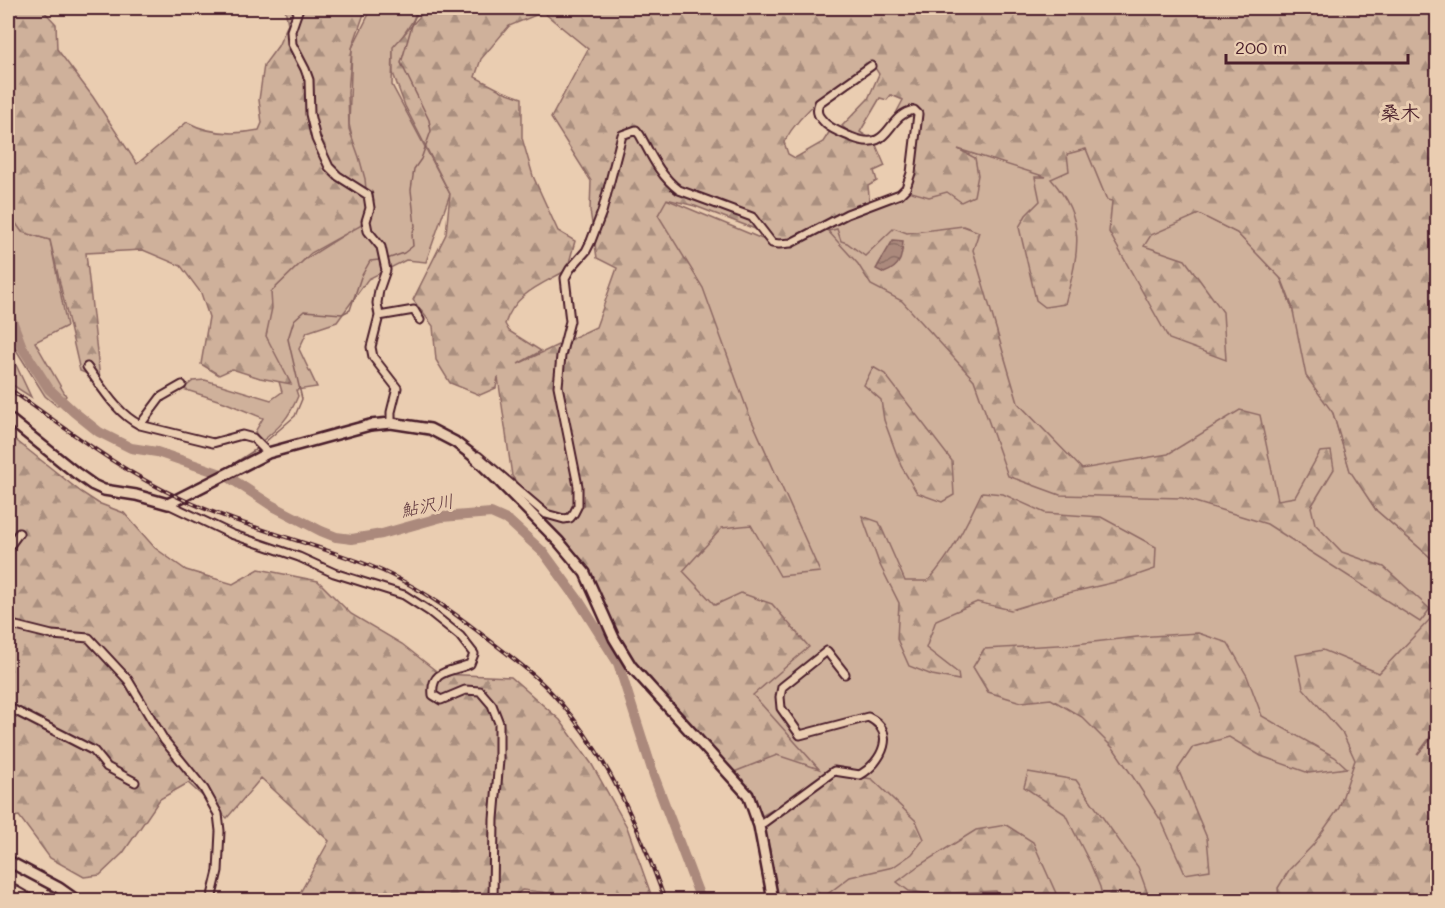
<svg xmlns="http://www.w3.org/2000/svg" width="1445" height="908" font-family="Mali,'Klee One',sans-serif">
  <defs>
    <pattern id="forest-firs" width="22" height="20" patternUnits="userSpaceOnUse" patternTransform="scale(1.5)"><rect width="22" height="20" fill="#cfb19b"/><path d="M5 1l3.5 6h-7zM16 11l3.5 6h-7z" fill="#aa8f7f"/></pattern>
    <pattern id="water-waves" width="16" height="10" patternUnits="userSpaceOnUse" patternTransform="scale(1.5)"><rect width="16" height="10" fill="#ab897c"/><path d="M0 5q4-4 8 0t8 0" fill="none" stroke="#8d6f66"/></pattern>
  </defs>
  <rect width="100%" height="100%" fill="#eacdb1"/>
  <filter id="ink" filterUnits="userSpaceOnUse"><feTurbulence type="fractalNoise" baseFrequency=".0167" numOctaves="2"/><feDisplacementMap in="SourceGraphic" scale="12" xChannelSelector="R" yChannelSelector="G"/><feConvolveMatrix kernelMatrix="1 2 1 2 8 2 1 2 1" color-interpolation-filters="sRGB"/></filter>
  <g filter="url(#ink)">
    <path fill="#cfb19b" stroke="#8c6863" stroke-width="1.5" d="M372,8H421L393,51L392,85L450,194L426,262L406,260L368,279L337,322L307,332L299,349L317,387L296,390L298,396C289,418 280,427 261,442L255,432L263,418L224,402L183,389L193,381L205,380L271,400L282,392L266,336L271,292L304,260L344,235L368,210L349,124L352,48Z
      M1086,148L1187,202L1201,215L1237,233L1280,277L1333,413L1350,470L1376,510L1437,563V732L1400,778L1347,900H779L760,817L701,737L595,408L658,215L666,199L772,243L886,199L960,150L1054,177L1066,154Z
      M8,212L26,233L50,240L67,326L35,342L66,396L57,406L45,396L8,337Z
      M8,348L31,397L8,382Z"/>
    <path fill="url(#forest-firs)" stroke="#8c6863" stroke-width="1.5" fill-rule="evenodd" d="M8,8H41L56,24L57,49L93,97L137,164L187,122C209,134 235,135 259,130L262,123L259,100L264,65L278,46L288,24L285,8H366L352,48L348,92L349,129L359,157L365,179L368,210L360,226L311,253L271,292L272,308L266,336L291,384L260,378L232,369L219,375L201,364L209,317L201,293L181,266L143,250L86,253L100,379L80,371L50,240L22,232L8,212Z
      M427,8H1437V563L1376,510L1350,471L1333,413L1306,376L1292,306L1282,280L1237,233L1199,214L1151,235L1144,246L1185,260L1223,312L1226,360L1169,339L1109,232L1112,201L1107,200L1086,149L1067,154L1069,171L1051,179C1088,221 1078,254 1065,304L1045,307L1036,300L1019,227L1026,215L1040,201L1035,177H1046L958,149L975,158L978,175L974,196L961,202L947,192L929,197L908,191L918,109H908L893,119L903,100L891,95L887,100L880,98L860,132L871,139C859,139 851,134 842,126L868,99L879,74L872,63C839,84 803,107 784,142L788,154L795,158L823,142L830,131L876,145L885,166L874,171L877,181L868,186L870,204L787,241L772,243L763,232L695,206L667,199L658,215L703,288L748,412L820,572L780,576L751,525L722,528L683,571L715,605L741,593L772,604L809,647L753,695L819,769L777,755L729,774L626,657L590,584L512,476L498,377L496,388L480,395L450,383L436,360L433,326L413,300L446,234L450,194L405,106L393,73V47ZM543,12L588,49L551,118L591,181L590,210L597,258L617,268L596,327L518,364L541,351L509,331L505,324C515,293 541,285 567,270L575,241L558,231L533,176L522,138V98L502,91L475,77L481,59L509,26Z
      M963,226L979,232L973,250L1018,403L1082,469L1168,454L1240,410L1260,415L1278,500L1295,497L1320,452L1331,451L1334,469L1311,507L1315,524L1342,552L1384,567L1430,609L1420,622L1267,524L1182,498L1060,495L1008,476L974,380L902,301L871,285L858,264L828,231L837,229L841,241L847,243L865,256L894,228L907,233Z
      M873,367L885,374L952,461L954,495L942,502L917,493L901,466L884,420L881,400L864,385Z
      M8,434L81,492L98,503L124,513L155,548L186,570L233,584L259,569L318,581L351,614L402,644L440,674L511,677L560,720L591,763L627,827L653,900H576V896L522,890L511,900H296L329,841L261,778L227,818L188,783L160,799L123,853L100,875L84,877L50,858L19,816L8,818Z
      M982,492L1003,494L1045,513L1101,517L1156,547L1155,569L1120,581L1064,594L1011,610L977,602L936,620L926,648L958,673L959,680L932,675L909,666L897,639L899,603L879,563L862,516L879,522L905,581H928C953,553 966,525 982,492Z
      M1435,614L1438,617L1437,728L1417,755L1437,732V900H1279L1278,888L1289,870L1313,845L1339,808L1355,760L1343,734L1303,688L1296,655L1323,650L1379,673Z
      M1198,633L1228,643L1247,676L1262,716L1335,757L1347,768L1309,773L1261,756L1229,737L1193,747L1178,769L1207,838L1210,870L1185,874L1162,822L1133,777L1114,749L1082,717L1051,699L1021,702L988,692L973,667L984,649L1076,644L1137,637Z
      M1028,772L1076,780L1138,867L1150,900H1103L1100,887L1090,863L1065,814L1024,787Z
      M837,773L872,779L916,821L924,839L912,854L893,867L850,877L825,896L827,900H778L766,855L760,817Z
      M1006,825L1033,842L1059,900H1002L996,891L930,894L909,891L897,882L918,866L976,830Z"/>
    <path fill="url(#water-waves)" stroke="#845f5c" stroke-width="1.5" d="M893,240L903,241C902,257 901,267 884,273L876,269Z"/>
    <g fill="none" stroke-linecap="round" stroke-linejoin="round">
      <path stroke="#845f5c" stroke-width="1.5" d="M387,259L404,253L413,246L412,235L415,226L411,190L414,169L421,159L431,131L429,120L401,63L417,8
        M264,443L295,416L302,399L288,339L294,320L304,311L342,314L350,310L361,277L370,261L379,260
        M224,470L258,448"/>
      <path stroke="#ab897c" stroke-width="10" d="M8,310L22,347L49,389L74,412L99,432L131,448L157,452L227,476L271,505L321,531L336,537L352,539L382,534L442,517L491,513L509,521L544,553L579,601L618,663L654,776L701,900"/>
      <defs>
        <path id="street" d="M299,8L291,31L292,44L305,69L309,80L310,114L316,139L329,167L338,176L368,195L370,208L366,221L368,231L381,247L386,270L379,290L377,303L379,316L371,347L373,357L397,388L391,412V423
          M379,316L414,310L420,320
          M87,367C102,387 116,413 140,425L213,443L242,435L253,438L268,453
          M140,425L161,397L182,385
          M478,456L546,514L564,519L570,518L574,513L578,505V486L558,386L561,356L570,321L565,278L570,269L586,251L591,241L602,212L622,135L636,130L640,135C651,155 660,176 679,190L752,217L772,243L779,244L791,243L847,214L900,194L906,188L911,173L918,114L914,110C884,116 892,154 851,137C842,133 833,130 826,124C819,117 815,113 819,103L871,66
          M168,504L231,534L299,557L334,573L404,595L429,611L460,636L474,654L470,664C452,672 430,669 433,695L441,700L465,690L480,691L492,705L499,723V760L494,819L493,900
          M8,548L19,533
          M8,624L52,635L89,638L128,680L164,740L204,789L218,814L220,831L218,871L211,900
          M8,707L94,751L107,767L135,782
          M759,826L834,771L860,775C882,762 898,731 868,717L800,735L781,708L780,697L782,687L827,651L845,674"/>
        <path id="secondary" d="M8,418L76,473L93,485L104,490L136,495L168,504L268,453L370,425L391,423L430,429L455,442L472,455L500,482L559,542L585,573L614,638L631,666L748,795L759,826L773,900
          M8,861L59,888L76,900"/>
        <path id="highway" d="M8,889L27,900"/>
      </defs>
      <use href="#street" stroke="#4a1f2b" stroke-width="11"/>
      <use href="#secondary" stroke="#4a1f2b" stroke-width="14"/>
      <use href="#highway" stroke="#4a1f2b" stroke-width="16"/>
      <use href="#street" stroke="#eacdb1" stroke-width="7"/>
      <use href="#secondary" stroke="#eacdb1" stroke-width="9"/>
      <use href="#highway" stroke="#eacdb1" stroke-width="12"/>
      <defs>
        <path id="rail" d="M8,388C63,426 118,470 180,498C240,526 306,541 368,565C410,581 448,608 484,636C510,656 538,676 559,701C610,759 639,829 665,900"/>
      </defs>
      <use href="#rail" stroke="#4a1f2b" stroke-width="4"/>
      <use href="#rail" stroke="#eacdb1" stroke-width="1.5" stroke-dasharray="4.5" stroke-linecap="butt"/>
    </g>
  </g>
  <g text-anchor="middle" stroke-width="6" stroke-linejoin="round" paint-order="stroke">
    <g font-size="18" font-style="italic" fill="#5d343b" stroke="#eacdb1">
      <text transform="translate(427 506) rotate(-11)" y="6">鮎沢川</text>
    </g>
    <g font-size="20" font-weight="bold" fill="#4a1f2b" stroke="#eacdb1">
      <text x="1400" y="120">桑木</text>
    </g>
  </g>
  <rect width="1445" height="908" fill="none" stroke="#eacdb1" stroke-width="30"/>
  <rect x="15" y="15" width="1415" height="878" fill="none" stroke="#4a1f2b" stroke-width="2" filter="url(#ink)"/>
  <path d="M1226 54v9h182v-9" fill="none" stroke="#4a1f2b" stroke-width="3"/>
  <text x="1235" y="54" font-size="18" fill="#4a1f2b" stroke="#eacdb1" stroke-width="4.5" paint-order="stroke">200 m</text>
</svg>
